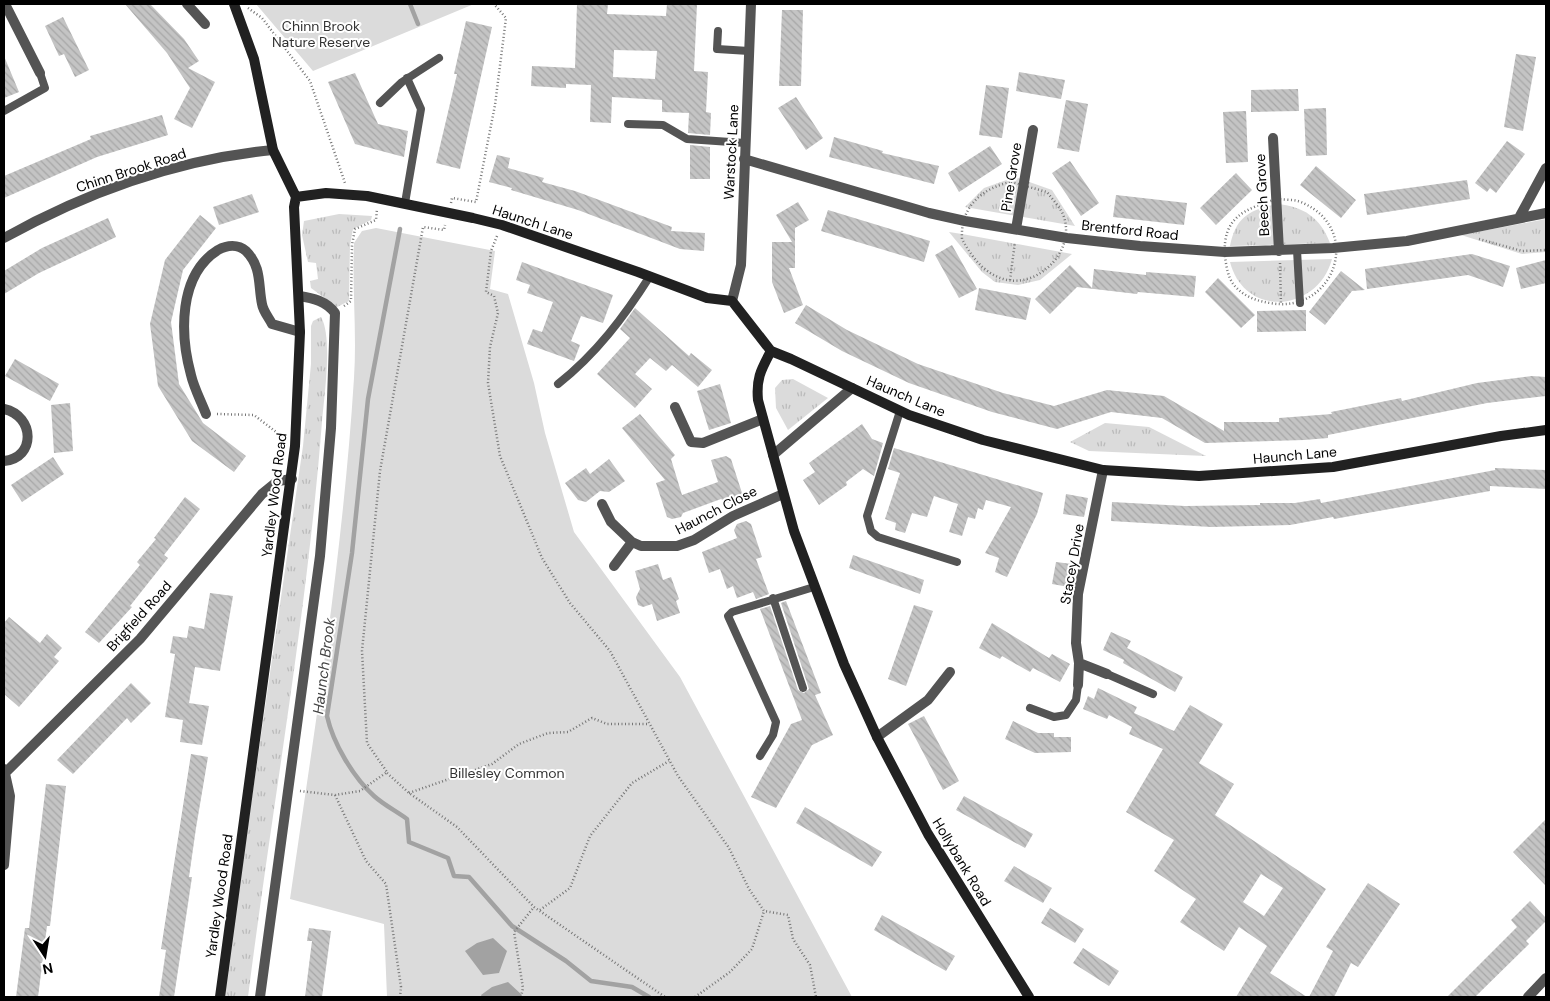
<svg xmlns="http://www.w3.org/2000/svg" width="1550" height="1001" font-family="'DM Sans',sans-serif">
  <defs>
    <pattern id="grass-tufts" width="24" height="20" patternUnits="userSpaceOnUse" patternTransform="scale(1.25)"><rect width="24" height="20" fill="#dbdbdb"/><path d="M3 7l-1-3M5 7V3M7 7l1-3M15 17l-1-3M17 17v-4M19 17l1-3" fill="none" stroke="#bababa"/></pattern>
    <pattern id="building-back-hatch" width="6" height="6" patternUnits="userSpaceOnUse" patternTransform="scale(1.25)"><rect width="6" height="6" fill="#c4c4c4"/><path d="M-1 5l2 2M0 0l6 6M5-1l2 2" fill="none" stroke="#a7a7a7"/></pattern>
  </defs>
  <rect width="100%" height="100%" fill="#fff"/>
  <path fill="url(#grass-tufts)" d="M1015,177L1052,190L1075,226L965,207L984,188Z
    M1277,204C1303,206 1321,218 1330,243L1230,246C1236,216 1250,210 1277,204Z
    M339,214L372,216L371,220L353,229L350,245L349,301L337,307L311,288L310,281L318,279L316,263L308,262L302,235L304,221Z
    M1546,219V252L1522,254L1461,235Z
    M949,232L962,234L1072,254L1040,280L1018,285L995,282L982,272Z
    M1332,259C1318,312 1245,319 1230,262Z
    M321,317C333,337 324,398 322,422C307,615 272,806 248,997H223L303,446L311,364V326L313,321Z
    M793,379L828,398L788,430L776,408L775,388L782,380Z
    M1105,423L1149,427L1206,456L1089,451L1070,442Z"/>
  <path fill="#dbdbdb" d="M256,4H474L313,71Z
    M376,228L495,251L490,289L508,294L534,383L545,433L574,532L680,677L852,997H387L384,924L290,899C315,726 343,553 354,378C357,333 352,288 354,243L362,231Z"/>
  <path fill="#a2a2a2" d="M493,938L507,951L499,973L483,975L465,951L477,943Z
    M508,982L522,995L521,997H482L481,995L492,987Z"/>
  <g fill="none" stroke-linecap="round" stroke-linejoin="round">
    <path stroke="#a2a2a2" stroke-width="4.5" d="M410,4L418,24
      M400,229L368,399L352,553L327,716C333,743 353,777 374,796C384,805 396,811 407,819L409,842L448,858L454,876L469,877L512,926L566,961L591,981L632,987L649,997"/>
  </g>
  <path fill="url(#building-back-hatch)" fill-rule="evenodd" d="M125,4H150L184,39L199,61L188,68L215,82L192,128L174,119L190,88L167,53Z
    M577,4H608L607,14L666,16L667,4H697L694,71L708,72L706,112L711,113L710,135L688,133L689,113L662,112V100L612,97L611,123L590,122L591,85L566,84V88L531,86L532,66L575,68ZM614,50L657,51L655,79L613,77Z
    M782,10H803L801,86H779Z
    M63,17L89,70L75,77L64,54L59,56L45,26Z
    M466,21L492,27L460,169L436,163L457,74H454Z
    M1516,54L1536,57L1523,131L1504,127Z
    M4,56L19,92L4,98Z
    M1019,72L1065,80L1061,99L1016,91Z
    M355,73L378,124L408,131L404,157L355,144L328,82Z
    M986,85L1009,88L1002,138L979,135Z
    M1298,89L1299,111L1251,112V90Z
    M796,97L823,138L806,150L778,108Z
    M1066,100L1088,104L1079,152L1057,148Z
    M1326,108L1327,155L1306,156L1304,109Z
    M1246,111L1248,162L1226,163L1223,112Z
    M162,115L168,135L97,157L4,198V176L91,139L90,136Z
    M834,137L883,151L882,153L939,166L934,184L829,157Z
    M1507,141L1525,154L1496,193L1490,188L1487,192L1475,183Z
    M690,145L710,147V179H690Z
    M990,146L1002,164L959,192L948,173Z
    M497,155L510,158L508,168L544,178L542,182L575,191L672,227L671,231L705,233L704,251L680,249L578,210L511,190L512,188L489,182Z
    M1070,161L1099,203L1081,216L1052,173Z
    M1316,166L1356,200L1341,218L1300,185Z
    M1236,173L1252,190L1216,225L1200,208Z
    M1467,180L1470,199L1367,215L1364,194Z
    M252,194L259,212L219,225L213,207Z
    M1116,195L1187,203L1184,225L1113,217Z
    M798,202L809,220L795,228V268H789L803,305L784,313L772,282V242H792L776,215Z
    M828,210L930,241L924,262L821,231Z
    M200,215L216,228L183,270L171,322L179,384L203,423L246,456L234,472L192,441L158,386L150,324L165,260Z
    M108,218L116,237L39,273L4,294V271L42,248Z
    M952,245L977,289L959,298L935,255Z
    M1472,254L1510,266L1503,287L1468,275L1367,289L1365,269Z
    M1546,260V283L1521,289L1516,268Z
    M522,262L613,295L603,323L581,316L571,341L580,345L574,361L527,344L533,329L542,332L553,302L527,293L530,285L516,280Z
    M1070,265L1092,288L1094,269L1146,275V272L1196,276L1194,297L1138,292L1137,294L1077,287L1050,314L1035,299Z
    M1341,271L1365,290L1352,291L1325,325L1309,312Z
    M1218,278L1255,315L1241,328L1205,292Z
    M979,288L1031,298L1026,320L975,310Z
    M806,305L847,330L918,364L1003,393L1054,406L1107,390L1164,396L1224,431V422H1279V418L1332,414L1331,412L1401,398L1402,401L1477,383L1532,376L1546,377V396L1487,403L1328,435V438L1304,440L1205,443L1162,418L1111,412L1057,429L992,412L909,383L842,351L795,323Z
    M635,308L689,356L691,353L712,370L698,387L672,365L666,371L650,358L635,374L652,389L635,408L597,374L630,338L620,329Z
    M1306,310V331L1257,332V311Z
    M15,359L59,384L50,401L5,376Z
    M720,384L731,423L709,430L697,391Z
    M70,403L73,451L54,453L51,405Z
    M640,414L675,455L671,459L682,495L718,482L711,460L726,456L731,459L742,493L741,499L729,503L721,499L683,513L681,517L672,519L667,517L656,483L665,480L622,428Z
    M862,424L872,439L883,443L874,476L863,469L846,482L847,485L819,505L803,480L815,472L809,463Z
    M894,448L1043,493L1037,514L1007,577L995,572L999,558L985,553L1011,507L986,500L983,510L978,508L975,519L968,517L962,536L949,532L958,504L934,496L927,517L912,513L905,533L895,530L896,523L885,519L900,473L888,469Z
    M53,457L64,474L22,502L11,485Z
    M609,459L625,481L609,492L600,491L586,502L578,500L565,483L586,468L590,474Z
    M1495,468L1546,470V489L1490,486V491L1334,519L1333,517L1290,525L1211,527L1111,521L1112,502L1185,506L1260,505V503H1295L1320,499L1321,503L1495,470Z
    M1066,494L1088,498L1084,517L1063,514Z
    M185,497L200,509L164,555L168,558L130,606L132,607L99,643L85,632L140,565L137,562L156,539L154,538Z
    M746,521L751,524L762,557L756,559L769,594L756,599L753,592L737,598L733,586L727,589L720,569L709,573L702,552L737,538L734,530L737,524Z
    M853,555L924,580L920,594L849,568Z
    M1056,562L1072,564L1069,587L1052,584Z
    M658,564L663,580L671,577L679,599L676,601L680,613L657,621L652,604L643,607L638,605L636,597L640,589L635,571Z
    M210,593L233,596L220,671L195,667L189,703L209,706L202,745L180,742L183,720L165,717L175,654L170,653L173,636L187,638L189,626L204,629Z
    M786,601L821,693L815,695L833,735L812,745L776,808L751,797L791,724L802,720L760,609L770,606L798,690L804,693L809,689L781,603Z
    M914,605L933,611L906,686L888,679Z
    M9,617L40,643L47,634L62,648L54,657L59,661L19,707L4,694V623Z
    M992,623L1049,658L1052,654L1070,664L1060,682L1033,668L1030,672L1002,656L1000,659L979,648Z
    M1111,632L1131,641L1127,648L1183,677L1175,692L1123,663L1124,660L1103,650Z
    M131,683L151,703L131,723L127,718L73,774L57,760Z
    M1098,688L1137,707L1134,713L1174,731L1190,705L1223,724L1199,763L1234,784L1215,815L1326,889L1270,973L1307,997H1236L1267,946L1239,927L1224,951L1180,922L1196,899L1154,871L1174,840L1126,812L1163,749L1129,734L1132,727L1109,715L1107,719L1083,709L1088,696L1094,699ZM1261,874L1283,888L1264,916L1243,902Z
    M924,716L959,781L943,790L908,724Z
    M1013,721L1038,733H1054V737H1071V752L1035,753L1005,739Z
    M191,754L208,757L196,828L189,877H192L174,997H159L166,950L161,949Z
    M46,784L66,786L50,926H47L38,997H16L25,928H29Z
    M964,796L1033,834L1025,848L956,810Z
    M805,807L882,852L872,867L796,823Z
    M1546,819V886L1513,852Z
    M1014,866L1052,888L1043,903L1004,881Z
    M1368,883L1400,904L1358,967L1351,963L1334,997H1309L1333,951L1326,947Z
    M1530,901L1546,918V921L1526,941L1529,944L1475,997H1447L1517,927L1511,920Z
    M1050,908L1084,929L1075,943L1041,923Z
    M882,915L955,956L946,971L874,930Z
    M309,928L331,931L322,997H305L312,941H307Z
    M1083,948L1119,971L1109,986L1073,963Z"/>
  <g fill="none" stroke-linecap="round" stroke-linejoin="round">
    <path stroke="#767676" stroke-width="2.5" stroke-dasharray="1 2.5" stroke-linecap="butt" d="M248,8L262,18L310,81L345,183
      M1011,182L1047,192C1053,200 1061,208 1064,217C1076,254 1033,293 998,277C981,270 970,254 962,239C960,207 982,188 1011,182Z
      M1277,199C1285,200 1296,199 1303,203C1364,230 1334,315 1270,303C1256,301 1243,296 1234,285C1228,278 1226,265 1225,256C1222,217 1245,209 1277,199Z
      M451,203L452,198L476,202L495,105L506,18L494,4
      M497,236L491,251L486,292L494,296L498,313L490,347L488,383L500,456L542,558L570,603L610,651L678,776L729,848L749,889L764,911L788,915L793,939L810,965L816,997
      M1479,239L1522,251L1546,250
      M1280,263L1281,305
      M1010,280L1015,242
      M344,306L351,301L352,245L355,229L376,220L377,209
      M217,414L254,415L284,438
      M387,773L409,793L457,827L534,907L665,997
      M300,791L335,795L360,791L387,772L367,743L362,651L380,471L423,227L444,230L445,225
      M409,793L492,764L519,744L548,733L568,732L592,718L607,724H648
      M335,795L366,861L386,884L401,987L400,997
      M540,910L570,888L590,836L632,783L669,761
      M521,997L523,988L514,932L534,907
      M695,997L730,972L752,949L764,911"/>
    <path stroke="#545454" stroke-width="8" d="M718,31L717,49L749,51
      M380,103L402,82L439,58
      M4,111L45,88L40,73
      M628,124L663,125L687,139L745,143
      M405,203L421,109L407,78
      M1297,250L1300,303
      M558,384C596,354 624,317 650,276
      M900,411L867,516L871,531L878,537L957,562
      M773,598L803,688
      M1107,674L1153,694
      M1030,708L1054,717L1066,715L1076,700L1078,685
      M760,756L773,735L776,722L728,616L732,612L814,587"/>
    <path stroke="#545454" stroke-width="10" d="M5,4L40,73
      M187,4L205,24
      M1273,138L1279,251
      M744,159L929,213L965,221L1067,238L1140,246L1225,252L1333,248L1407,241L1546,213
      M1520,216L1546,168
      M1016,229L1033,130
      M4,238C87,192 179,159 273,150
      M732,301L741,265L751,4
      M675,407L691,442L703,443L763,419
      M4,409C35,416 36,458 4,461
      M206,414C201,401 194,388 191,375C180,335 178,275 218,250C227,245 238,244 246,251C262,267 258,285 262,304C263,311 269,318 272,324L300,332
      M773,455L852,388
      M602,504L611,522L632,542L641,546H677L694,540L733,516L783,494
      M614,566L632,542
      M1079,663L1107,674
      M1078,685L1079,663L1076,643L1078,594L1103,470
      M877,737L928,700L950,672
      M4,769L10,796L4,865
      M5,773L140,639L262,494L278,481L292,479
      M260,997L320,556L331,428L335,313C326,301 313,298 299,296
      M1528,997L1546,978"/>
    <path stroke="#212121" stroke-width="10" d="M296,197L326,193L367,196L473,218L502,225L638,272L707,298L732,301L771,351L791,359L909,415L983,440L1103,470L1199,476L1333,467L1501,436L1546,430
      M771,351C761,370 756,378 758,400L794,531L844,664L877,737L928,834L1029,997
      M220,997L295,446L300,332L294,207L296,197L273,150L254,59L234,4"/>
  </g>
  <g text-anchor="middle" stroke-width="4" stroke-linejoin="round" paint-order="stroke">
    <g font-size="14" fill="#323232" stroke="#fff">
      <text x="321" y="31">Chinn Brook<tspan x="321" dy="16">Nature Reserve</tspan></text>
      <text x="507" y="778">Billesley Common</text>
    </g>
    <g font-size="14" fill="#000" stroke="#fff">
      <text transform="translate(731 152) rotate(-87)" y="5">Warstock Lane</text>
      <text transform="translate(131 170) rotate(-18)" y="5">Chinn Brook Road</text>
      <text transform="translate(1011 177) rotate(-81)" y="5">Pine Grove</text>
      <text transform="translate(1262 195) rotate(-93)" y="5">Beech Grove</text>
      <text transform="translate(533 222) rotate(18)" y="5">Haunch Lane</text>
      <text transform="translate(1130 230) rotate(6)" y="5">Brentford Road</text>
      <text transform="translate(906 396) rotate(23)" y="5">Haunch Lane</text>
      <text transform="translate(1295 455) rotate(-5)" y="5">Haunch Lane</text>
      <text transform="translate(274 495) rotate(-83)" y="5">Yardley Wood Road</text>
      <text transform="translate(716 510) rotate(-27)" y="5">Haunch Close</text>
      <text transform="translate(1072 564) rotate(-80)" y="5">Stacey Drive</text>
      <text transform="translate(139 616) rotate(-48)" y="5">Brigfield Road</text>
      <text transform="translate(962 862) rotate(59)" y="5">Hollybank Road</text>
      <text transform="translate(219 896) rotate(-82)" y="5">Yardley Wood Road</text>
    </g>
    <g font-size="15" font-style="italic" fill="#434343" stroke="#fff">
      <text transform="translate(324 666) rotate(-83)" y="5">Haunch Brook</text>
    </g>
  </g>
  <rect width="1550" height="1001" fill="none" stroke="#000000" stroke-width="10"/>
  <g transform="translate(45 956) rotate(168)" stroke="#ffffff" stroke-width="4" paint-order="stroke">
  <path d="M0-4L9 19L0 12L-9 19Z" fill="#000000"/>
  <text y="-8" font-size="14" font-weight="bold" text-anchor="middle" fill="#000000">N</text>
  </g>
</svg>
